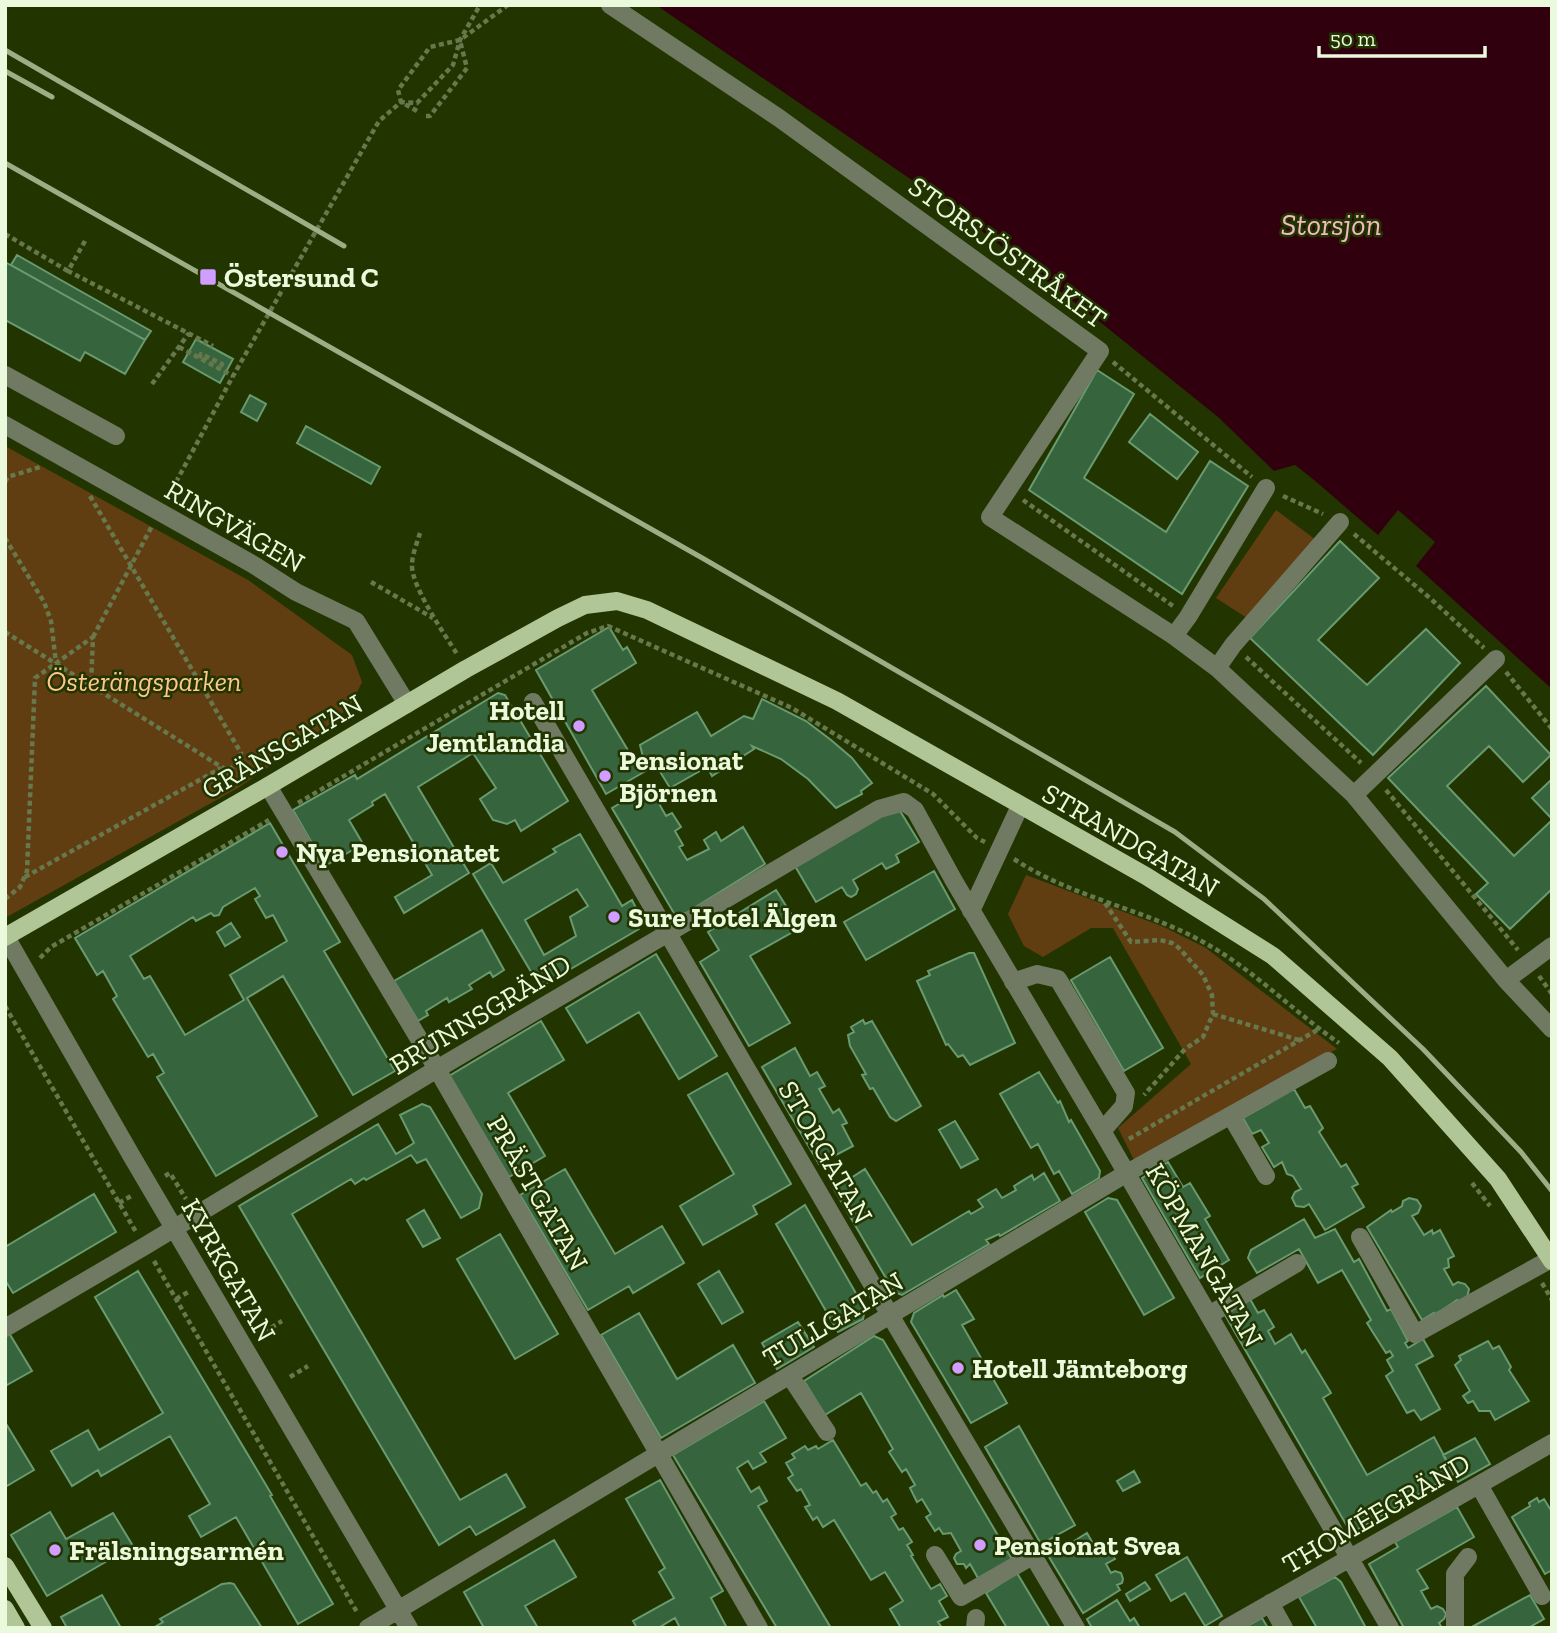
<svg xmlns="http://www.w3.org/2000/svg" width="1557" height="1633" font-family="'Zilla Slab',serif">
  <rect width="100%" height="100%" fill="#223500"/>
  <path fill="#613e11" d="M5,446L248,580L352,655L362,682L352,703L336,720L238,788L5,918Z
    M1276,510L1316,540L1247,618L1216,598Z
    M1026,875L1164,927L1206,948L1337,1049L1135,1162L1118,1128L1191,1064L1113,928H1091L1043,957L1024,946L1008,914Z"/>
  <path fill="#30000e" d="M656,5H1552V689L1416,566L1435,542L1398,510L1378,535C1350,512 1324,487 1295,465L1274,471L1218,417L1105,326L944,202Z"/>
  <path fill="#36643d" stroke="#6a9a70" stroke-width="2" fill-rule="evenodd" d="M17,255L59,279L151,331L145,340L11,265Z
    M5,262L145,340L125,374L85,352L80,361L5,320Z
    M196,339L233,359L220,383L183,362Z
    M1097,370L1134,394L1084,478L1166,532L1210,461L1248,486L1182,594L1029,490Z
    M250,395L266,404L257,421L241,412Z
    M1150,414L1198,452L1177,479L1129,442Z
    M306,426L380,467L371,484L297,443Z
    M1340,541L1379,578L1318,640L1367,685L1426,629L1460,663L1373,755L1250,638Z
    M609,627L623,650L627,647L636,663L592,690L635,762L643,757L640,745L697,712L711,736L744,716L753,719L762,699L806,721L831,740L852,758L872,783L861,791L862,794L836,808L808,779L781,759L752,746L754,749L712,776L707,767L670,788L656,765L606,794L536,670Z
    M1486,686L1551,755L1523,782L1489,746L1447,786L1514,856L1552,820V889L1510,929L1476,894L1488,883L1388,778Z
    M498,693L505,695L568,801L521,831L515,820L507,824L493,820L480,799L496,788L473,753L418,787L469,873L404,913L395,897L432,875L385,794L372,802L373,805L349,820L363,844L325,866L293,810L355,775L357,779Z
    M1552,779V819L1532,798Z
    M649,786L666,816L672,813L681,827L675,831L683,845L679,847L687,860L709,849L704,840L716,832L721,841L743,827L765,864L686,913L675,915L612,808Z
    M897,806L919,842L896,855L899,862L892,866L886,869L882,863L853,880L858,889L856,894L851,897L847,895L842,887L816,902L795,866Z
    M270,823L340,942L324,951L395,1071L353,1095L283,976L247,998L317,1116L216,1176L157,1077L164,1073L153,1054L148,1057L113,999L117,996L103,971L97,975L75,938ZM255,888L260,896L255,899L266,918L273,915L287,941L230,975L244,1000L185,1035L150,976L144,979L130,956L193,917L196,921L211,913L214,916L219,915L223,907Z
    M580,834L622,906L632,900L640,916L639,929L540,987L473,874L491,863L503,883L556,852L553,849ZM577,889L588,906L570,917L576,936L544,955L525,920Z
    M934,871L955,909L866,960L844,922Z
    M776,890L800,928L750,956L790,1023L749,1046L700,962L719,950L708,932Z
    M231,923L240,937L225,946L217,932Z
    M482,930L504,970L493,977L490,972L469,985L472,989L449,1002L447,998L426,1011L428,1015L418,1021L394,981Z
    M969,953H974L1015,1043L970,1065L963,1055L958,1057L948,1044L946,1045L917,981L930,975L928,971Z
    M656,954L717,1056L679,1079L639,1012L587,1043L566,1008Z
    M1110,957L1163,1048L1124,1071L1071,980Z
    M863,1020L865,1024L872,1021L921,1106L896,1121L890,1117L873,1088L870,1089L862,1075L866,1074L850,1046L848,1035L854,1032L851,1027Z
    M541,1021L564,1060L508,1093L545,1156L509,1177L449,1076Z
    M795,1048L810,1076L817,1072L825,1086L819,1089L833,1113L839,1109L847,1123L842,1125L853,1146L819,1164L762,1067Z
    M1039,1072L1058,1103L1060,1101L1069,1122L1071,1120L1100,1171L1099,1178L1072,1194L1059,1171L1054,1174L1038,1144L1031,1148L1000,1094Z
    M727,1073L791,1184L753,1206L757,1214L703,1245L680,1206L734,1174L688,1095Z
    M1294,1089L1305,1108L1310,1106L1323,1128L1319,1132L1341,1167L1346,1164L1358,1184L1352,1187L1364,1207L1325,1230L1309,1204L1304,1207L1296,1206L1292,1198L1295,1192L1301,1189L1293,1176L1287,1174L1282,1162L1274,1167L1262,1147L1269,1143L1261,1130L1252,1134L1243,1118Z
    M422,1104L430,1107L482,1194L479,1208L461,1218L426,1159L417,1163L411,1155L366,1180L364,1178L355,1184L351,1179L292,1214L460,1500L506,1474L525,1507L476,1535L470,1526L439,1545L239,1206L378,1124L396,1154L414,1143L400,1115Z
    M955,1121L978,1159L961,1168L939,1130Z
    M1168,1162L1183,1187L1190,1183L1210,1216L1205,1219L1229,1260L1200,1278L1142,1178Z
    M565,1169L615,1254L662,1226L684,1263L633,1293L629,1286L588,1310L520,1195Z
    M865,1169L912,1245L969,1211L971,1214L983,1207L978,1200L996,1189L1002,1198L1016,1190L1014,1186L1032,1175L1034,1180L1044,1173L1060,1201L1000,1236L999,1234L986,1240L989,1244L902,1295L894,1292L834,1189Z
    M94,1194L116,1232L13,1293L5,1280V1247Z
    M1108,1198L1117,1200L1174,1298L1144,1315L1085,1212Z
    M1409,1198L1417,1200L1421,1206L1418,1213L1412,1216L1424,1235L1432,1230L1433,1234L1440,1230L1454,1256L1448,1259L1449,1267L1444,1269L1453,1285L1458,1282L1465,1284L1469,1289L1467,1298L1461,1301L1457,1300L1435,1315L1434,1313L1422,1320L1367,1227L1391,1210L1392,1212L1402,1206L1403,1201Z
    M805,1205L865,1309L863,1319L838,1332L776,1224Z
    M424,1210L440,1238L423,1247L407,1220Z
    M1304,1219L1315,1238L1335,1229L1354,1262L1359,1259L1387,1311L1391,1309L1408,1341L1405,1343L1408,1348L1423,1339L1433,1356L1416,1365L1440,1409L1421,1420L1414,1410L1407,1413L1386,1376L1393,1371L1387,1360L1393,1356L1390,1351L1386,1353L1367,1323L1371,1320L1342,1270L1318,1283L1299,1249L1257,1273L1248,1258L1251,1250Z
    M500,1234L558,1334L515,1359L457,1259Z
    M138,1271L272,1495L270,1496L333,1604L298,1624L236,1517L201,1537L189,1516L210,1504L170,1436L101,1476L98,1470L72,1486L51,1451L88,1430L99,1450L163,1413L95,1297Z
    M719,1271L743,1312L722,1324L698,1284Z
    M956,1290L974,1319L962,1325L1007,1403L971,1423L911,1322L914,1313L943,1295L944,1297Z
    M1250,1299L1258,1313L1264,1310L1274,1327L1268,1331L1275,1344L1291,1334L1302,1353L1305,1350L1331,1393L1323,1398L1367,1475L1434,1437L1454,1474L1351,1533L1225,1315Z
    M639,1313L677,1379L733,1345L755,1383L661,1438L601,1335Z
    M798,1322L814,1347L777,1369L762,1343Z
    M9,1333L32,1371L5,1386V1335Z
    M874,1336L883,1340L1013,1561L979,1580L970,1564L966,1568L964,1564H957L954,1558L956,1554L961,1551L951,1533L943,1534L939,1528L935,1531L926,1517L931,1514L922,1499L917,1502L910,1488L915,1485L906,1469L902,1472L889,1452L893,1449L861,1393L825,1415L804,1381Z
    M1488,1341L1493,1349L1499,1346L1511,1367L1509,1370L1529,1401L1495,1420L1490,1411H1479L1473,1401L1468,1403L1463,1396L1470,1391L1455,1365L1461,1360L1459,1356Z
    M764,1401L786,1438L760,1453L766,1462L753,1469L748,1461L737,1468L751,1492L759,1487L767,1501L758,1506L831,1628H777L673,1455Z
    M5,1422L34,1470L5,1487Z
    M1019,1426L1075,1525L1041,1544L985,1447Z
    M1475,1438L1490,1464L1458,1482L1443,1455Z
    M833,1440L861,1486L866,1483L873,1493L876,1491L883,1502L887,1499L896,1514L891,1517L899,1530L903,1528L912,1542L907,1545L913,1555L911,1556L931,1589L940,1584L947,1596L939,1601L948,1617L938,1622L942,1628H901L890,1609L903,1601L885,1572L871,1580L834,1520L823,1527L817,1517L813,1520L805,1507L810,1505L801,1489L797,1491L788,1478L793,1475L786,1463L795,1458L792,1454L805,1446L808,1450L816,1446L818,1449Z
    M1134,1471L1140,1482L1123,1491L1117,1481Z
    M660,1480L723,1591L711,1598L727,1628H680L675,1618L658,1628H637L633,1621L674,1598L659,1572L665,1568L626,1499Z
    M1537,1498L1539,1502L1544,1499L1552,1512V1570L1545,1574L1512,1517L1530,1506L1529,1503Z
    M1457,1507L1474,1537L1417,1570L1428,1588L1421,1591L1431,1609L1437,1606L1443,1609L1446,1614L1444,1619L1439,1623L1442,1628H1404L1369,1564L1398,1547L1395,1542Z
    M50,1512L66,1539L113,1513L133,1546L47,1596L11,1535Z
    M1087,1533L1099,1554L1109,1549L1115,1559L1106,1564L1111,1573L1115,1571L1121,1573L1123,1579L1122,1583L1117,1585L1120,1590L1083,1613L1049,1557Z
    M554,1540L576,1577L525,1606L538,1628H484L464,1592Z
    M1187,1557L1222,1616L1205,1626L1185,1593L1171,1601L1156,1575Z
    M1017,1573L1050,1628H1007L986,1593Z
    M1335,1577L1341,1582L1366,1628H1317L1299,1597Z
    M1145,1582L1150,1589L1130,1601L1126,1594Z
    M230,1583L234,1584L262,1628H153L163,1622L160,1619L222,1584Z
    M102,1595L121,1628H67L61,1617Z
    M1530,1595L1544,1619L1528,1628H1470Z
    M1117,1600L1130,1621L1134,1618L1140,1628H1092L1087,1619Z
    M1262,1618L1268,1628H1244Z"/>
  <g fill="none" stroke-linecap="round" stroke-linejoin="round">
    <path stroke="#67784c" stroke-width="4.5" stroke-dasharray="5 3.5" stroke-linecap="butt" d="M417,111L401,102L398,90L430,47L460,40L508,5
      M426,116H430L467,68L460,41
      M5,234L68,271
      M85,241L68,271L213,346
      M179,347L233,376
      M199,358L201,354L222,364L219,369
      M1113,362L1252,477
      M152,384L189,333
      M5,482L8,477L40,467L41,465
      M90,496L241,753L237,763L228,771
      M1283,496L1323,514
      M168,497L233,376L379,121L401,102L417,103L453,65L460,40L480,5
      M1023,500L1173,606
      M420,533C417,543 412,555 412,565C411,586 445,635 457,654
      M1354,534L1431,599L1484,648
      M5,538L44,602L51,621L56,663
      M371,582L433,618
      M5,632L228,771L235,786
      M93,637L152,526
      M1246,657L1361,763
      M1506,672L1552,729
      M1386,790L1518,950
      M298,803L587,633L608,626L792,708L933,794L977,838L985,842
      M1014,859C1073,898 1145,909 1205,943C1254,970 1294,1012 1339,1043
      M25,877L221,768
      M5,899L20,887L27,871L35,678L93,637L91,685
      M1105,903L1131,942L1160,940L1172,943L1179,948L1203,975L1212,995L1213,1014L1203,1037L1185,1049L1144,1095
      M40,958L51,947L269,820
      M1539,976L1552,994
      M5,1006L136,1232
      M1213,1014L1299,1040
      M1129,1139L1319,1029
      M165,1176L170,1173L186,1199
      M1472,1183L1490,1206
      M119,1203L133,1195
      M154,1261L358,1614
      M1542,1283L1552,1300
      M176,1299L190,1291
      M264,1332L282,1321
      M290,1377L308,1366"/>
    <path stroke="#707a63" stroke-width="18" d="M610,5L779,118L1100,351L990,517L1174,636L1217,668L1354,795L1506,980L1552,1029
      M5,375L116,436
      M5,425L254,565L296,592L356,621L407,704
      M1174,636L1188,617L1266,488
      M1217,668L1233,645L1340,522
      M533,702L890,1315L1076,1628
      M268,786L437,1069L759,1628
      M1354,795L1496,659
      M971,911L1020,806
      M6,937L131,1155L409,1628
      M1506,980L1552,946
      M1013,982L1037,974L1058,979L1126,1093L1124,1106L1102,1131
      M1231,1116L1266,1176
      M1360,1237L1415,1334L1551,1259
      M1209,1315L1297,1263
      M5,1328L145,1246L437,1069L879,809L904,802L915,810L954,881L1105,1136L1390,1628
      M790,1376L827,1432
      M1479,1485L1542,1596
      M935,1555L961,1597L1034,1555
      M1270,1603L1284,1628
      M368,1628L1127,1173L1328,1061
      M975,1628L976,1618
      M1227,1628L1552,1443
      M1455,1628V1574L1468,1557"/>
    <path stroke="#b1c697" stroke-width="18" d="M5,937L268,786L466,669L558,618L585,605L617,601L647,610L837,701L1146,876L1273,956L1390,1058L1498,1179L1552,1261
      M5,1566L43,1628
      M5,1609L16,1628"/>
    <path stroke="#9dad86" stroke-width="5" d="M5,50L344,246
      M5,71L52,97
      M5,163L704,559L1175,832L1264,899L1423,1049L1521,1152L1552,1191"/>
  </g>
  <g fill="#d19dfe" stroke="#223500" stroke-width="2.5">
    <rect x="199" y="268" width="18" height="18" rx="3.5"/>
    <circle cx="579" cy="726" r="7"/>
    <circle cx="605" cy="776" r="7"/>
    <circle cx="282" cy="852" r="7"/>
    <circle cx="614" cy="917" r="7"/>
    <circle cx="958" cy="1368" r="7"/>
    <circle cx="980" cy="1545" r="7"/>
    <circle cx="55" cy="1550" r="7"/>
  </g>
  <g text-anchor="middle" stroke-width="5" stroke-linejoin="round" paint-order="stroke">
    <g font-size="28" fill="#ebf9dc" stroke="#223500">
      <text transform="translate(1008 252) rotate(36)" y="10">STORSJÖSTRÅKET</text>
      <text transform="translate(235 526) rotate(30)" y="10">RINGVÄGEN</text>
      <text transform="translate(282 746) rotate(-30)" y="10">GRÄNSGATAN</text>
      <text transform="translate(1131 840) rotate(30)" y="10">STRANDGATAN</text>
      <text transform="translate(480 1014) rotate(-31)" y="10">BRUNNSGRÄND</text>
      <text transform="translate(826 1152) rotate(60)" y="10">STORGATAN</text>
      <text transform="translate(538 1193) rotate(60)" y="10">PRÄSTGATAN</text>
      <text transform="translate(1205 1255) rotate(60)" y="10">KÖPMANGATAN</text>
      <text transform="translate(229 1270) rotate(60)" y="10">KYRKGATAN</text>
      <text transform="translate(833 1319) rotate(-31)" y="10">TULLGATAN</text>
      <text transform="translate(1376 1513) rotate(-30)" y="10">THOMÉEGRÄND</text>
    </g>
    <g font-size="28" font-weight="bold" fill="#ebf9dc" stroke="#223500" text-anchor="start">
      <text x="224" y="287">Östersund C</text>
      <text x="565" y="720" text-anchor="end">Hotell<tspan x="565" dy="32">Jemtlandia</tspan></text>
      <text x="619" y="770">Pensionat<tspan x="619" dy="32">Björnen</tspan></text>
      <text x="296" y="862">Nya Pensionatet</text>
      <text x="628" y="927">Sure Hotel Älgen</text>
      <text x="972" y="1378">Hotell Jämteborg</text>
      <text x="994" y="1555">Pensionat Svea</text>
      <text x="69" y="1560">Frälsningsarmén</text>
    </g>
    <g font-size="28" font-style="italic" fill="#fec689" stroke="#223500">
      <text x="144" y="691">Österängsparken</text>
    </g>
    <g font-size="30" font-style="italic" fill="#f2b9c2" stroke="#223500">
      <text x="1331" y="235">Storsjön</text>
    </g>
  </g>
  <rect width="1557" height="1633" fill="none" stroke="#ebf9dc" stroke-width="14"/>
  <path d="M1319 46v10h166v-10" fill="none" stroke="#ebf9dc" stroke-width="3.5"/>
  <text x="1330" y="46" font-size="21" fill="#ebf9dc" stroke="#223500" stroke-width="5" paint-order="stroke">50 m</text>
</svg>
